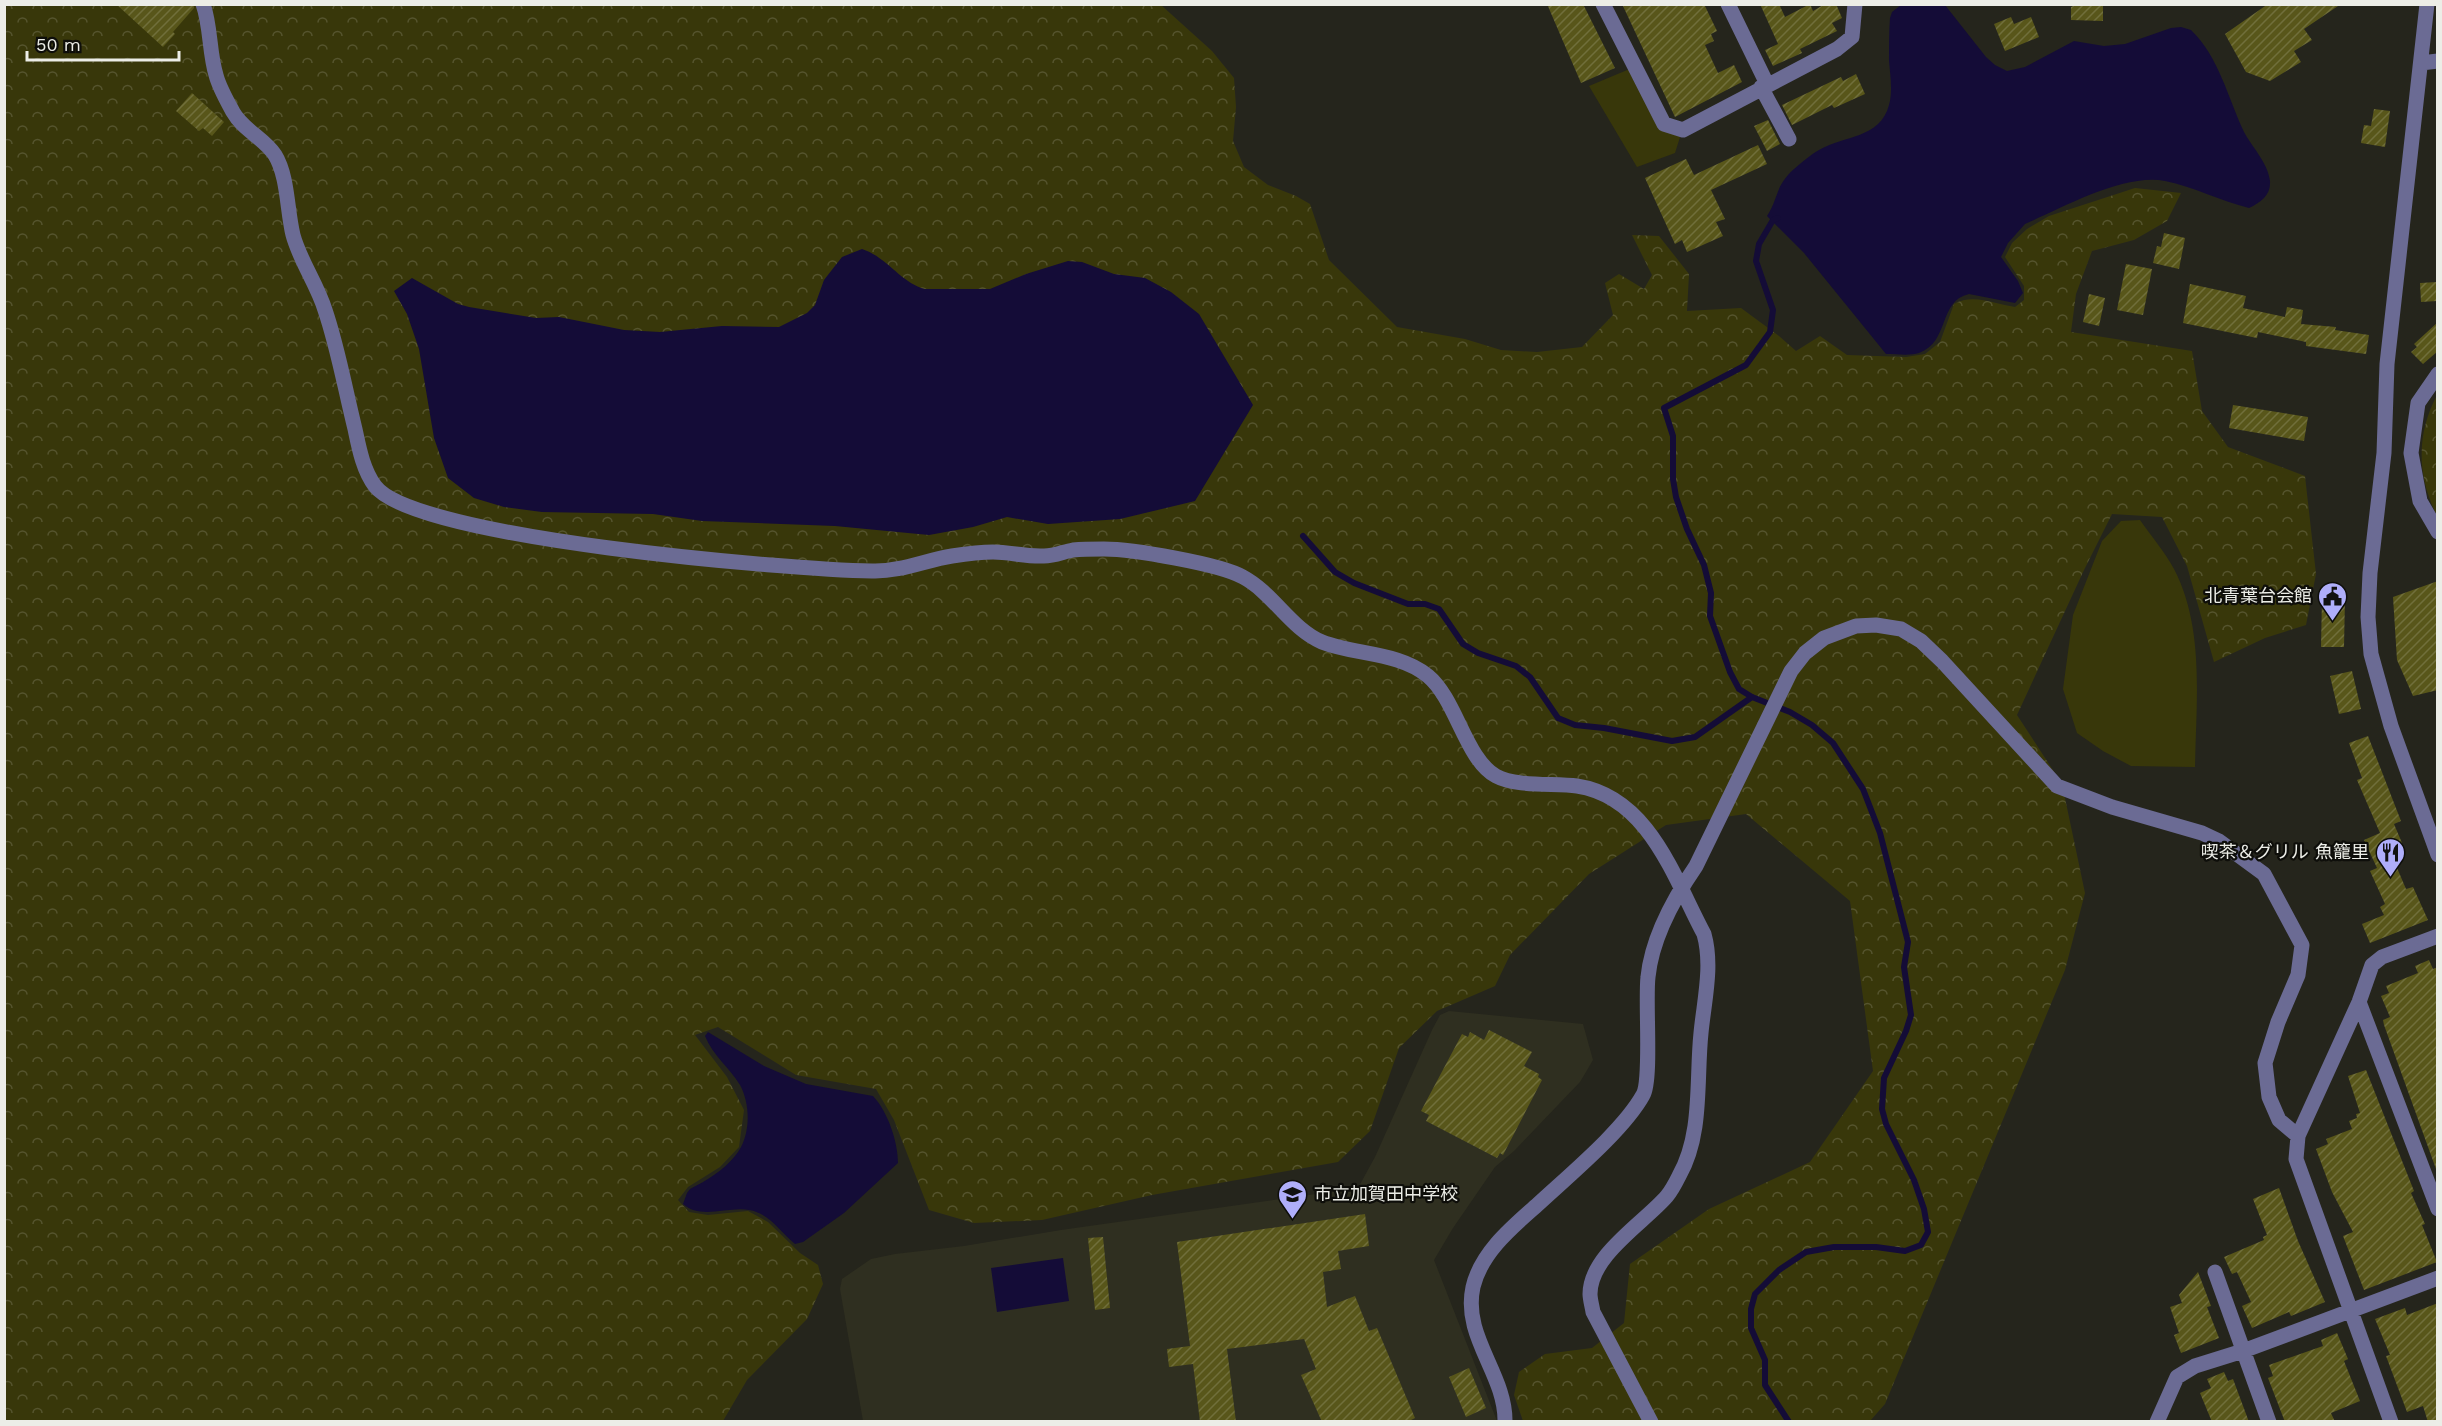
<svg xmlns="http://www.w3.org/2000/svg" width="2442" height="1426" font-family="'Work Sans','Noto Sans JP',sans-serif">
  <defs>
    <pattern id="forest-crowns" width="20" height="18" patternUnits="userSpaceOnUse" patternTransform="scale(1.5)"><rect width="20" height="18" fill="#38370a"/><path d="M2 6a3 3 0 1 1 6 0M12 15a3 3 0 1 1 6 0" fill="none" stroke="#55542e"/></pattern>
    <pattern id="building-hatch" width="6" height="6" patternUnits="userSpaceOnUse" patternTransform="scale(1.5)"><rect width="6" height="6" fill="#58561a"/><path d="M-1 1l2-2M0 6l6-6M5 7l2-2" fill="none" stroke="#706f3b"/></pattern>
  </defs>
  <rect width="100%" height="100%" fill="#25251c"/>
  <path fill="#2f2f20" d="M1449,1011L1583,1024L1593,1060L1580,1082L1514,1151L1495,1167L1453,1228L1434,1260L1497,1421H863L840,1289L842,1279L871,1259L895,1254L964,1246L1061,1230L1358,1188L1375,1157L1432,1030L1440,1015Z"/>
  <path fill="url(#forest-crowns)" d="M5,5H1161L1212,51L1234,78L1236,107L1233,141L1244,167L1268,185L1296,196L1310,204L1329,260L1397,327L1465,339L1501,350L1537,352L1582,347L1613,315L1605,283L1619,274L1644,289L1652,275L1632,235L1659,236L1689,274L1687,311L1741,308L1779,336L1796,351L1820,336L1847,355L1906,357L1925,354L1940,342L1954,304C1973,293 1995,304 2015,307L2024,300V286L2005,257L2012,243L2027,229L2049,216L2135,188L2181,193L2167,221L2134,240L2092,251L2076,294L2071,332L2192,351L2202,411L2228,447L2305,476L2316,574L2306,625L2265,638L2214,662L2187,566L2162,517L2112,514L2084,570L2017,715L2062,784L2085,893L2065,970L1885,1404L1870,1421H1523L1514,1395L1519,1372L1545,1354L1592,1348L1624,1323L1630,1264L1709,1209L1810,1162L1873,1071L1850,901L1746,814L1666,825L1589,874L1510,955L1495,986L1437,1011L1399,1048L1370,1131L1338,1162L1152,1195L1042,1220L974,1223L929,1210L894,1120L876,1089L796,1075L718,1027L695,1035L727,1077L744,1110L739,1147L720,1167L688,1187L678,1200L689,1212L708,1215L748,1211L768,1222L800,1253L818,1265L823,1284L807,1319L747,1380L723,1421L5,1422Z
    M2437,395V516C2417,475 2416,435 2437,395Z"/>
  <path fill="#38370a" d="M1632,68L1681,134L1675,153L1637,167L1589,86Z
    M2140,520C2151,536 2165,552 2174,569C2205,628 2196,703 2195,767L2131,766L2103,751L2077,733L2063,689L2073,615L2102,541L2121,521Z"/>
  <path fill="#140c37" d="M1901,5H1945L1986,57L1995,65L2007,71L2025,67L2074,41L2104,46L2125,44L2171,28L2181,27L2191,30C2219,57 2228,98 2244,132C2252,147 2268,163 2270,181C2271,195 2261,202 2249,208C2221,201 2194,187 2165,181C2124,173 2062,208 2025,224L2008,243L2001,257L2018,281L2023,293L2015,303L1969,294C1938,301 1950,342 1919,353C1910,356 1896,354 1886,354L1804,253L1767,216C1779,197 1775,186 1794,169C1801,163 1810,155 1819,150C1844,135 1880,139 1889,105C1893,91 1890,74 1889,60C1889,46 1889,32 1890,18L1892,12Z
    M862,249C887,257 901,283 925,289H990L1026,274L1068,261L1082,262L1114,274L1145,278L1171,292L1199,314L1253,405L1195,501L1120,519L1048,524L1007,517L973,527L929,535L835,526L702,521L653,514L542,512L504,507L474,498L448,478L434,438L419,349L407,314L394,291L412,278L458,304L469,307L536,318L559,317L624,330L660,332L722,326L779,327L807,313L815,305L824,280L842,257Z
    M708,1032L764,1066L806,1084L873,1096C888,1112 898,1142 898,1163L844,1213L803,1242L795,1244C780,1232 769,1213 749,1210C729,1206 700,1220 683,1204L687,1193L690,1189C706,1181 724,1170 735,1156C751,1138 751,1105 740,1085C729,1067 713,1056 705,1036Z
    M1063,1258L1069,1301L997,1312L991,1268Z"/>
  <g fill="none" stroke-linecap="round" stroke-linejoin="round">
    <path stroke="#140c37" stroke-width="6" d="M1778,218L1773,220L1759,244L1756,261L1773,310L1770,332L1746,365L1664,408L1673,436V479L1676,497L1687,529L1704,565L1711,593L1710,616L1730,672L1739,689L1752,697L1790,712L1812,725L1833,743L1863,789L1880,833L1908,942L1904,967L1911,1015L1906,1031L1884,1078L1882,1109L1886,1124L1914,1180L1924,1209L1928,1232L1921,1245L1905,1251L1876,1247H1834L1806,1252L1779,1270L1755,1294L1751,1309V1328L1765,1360V1385L1789,1422
      M1303,536L1335,572L1354,583L1408,604H1425L1439,609L1463,644L1478,653L1516,666L1530,677L1558,718L1575,725L1604,728L1672,741L1695,737L1752,697"/>
  </g>
  <path fill="url(#building-hatch)" d="M116,4H194V8L173,32L175,34L163,47Z
    M1547,4H1583L1615,68L1581,83Z
    M1622,4H1704L1717,31L1711,34L1714,41L1705,45L1718,73L1734,65L1742,82L1675,117Z
    M1760,4H1779L1785,17L1810,4L1813,11L1825,4H1836L1842,18L1832,23L1837,31L1800,49L1802,53L1773,66L1765,50L1778,44Z
    M2078,4H2103V21L2071,20V7Z
    M2268,4H2341L2304,29L2312,40L2294,51L2301,62L2270,81L2246,72L2225,34Z
    M2011,17L2014,24L2031,17L2039,37L2005,51L1994,24Z
    M1856,74L1865,94L1834,108L1832,105L1792,125L1782,105L1841,77L1843,81Z
    M192,93L224,122L212,136L203,128L199,131L176,111Z
    M2374,109L2390,111L2385,147L2361,143L2364,125L2371,126Z
    M1768,120L1780,144L1767,151L1754,126Z
    M1758,145L1767,164L1711,190L1725,219L1716,222L1723,236L1687,252L1682,240L1675,244L1645,178L1686,159L1694,175Z
    M2164,233L2185,238L2179,269L2153,263L2157,246L2161,247Z
    M2126,264L2152,269L2143,315L2117,310Z
    M2437,282V301L2421,302L2420,283Z
    M2190,284L2246,296L2243,308L2285,317L2287,307L2303,310L2301,324L2336,327L2335,330L2369,335L2366,354L2306,346V342L2258,332L2257,338L2183,323Z
    M2089,294L2105,298L2099,326L2083,322Z
    M2438,322V351L2423,364L2411,352L2417,347L2414,344Z
    M2233,405L2308,417L2304,441L2229,428Z
    M2438,581V690L2413,696L2397,660L2393,597Z
    M2322,597L2345,598L2344,647H2321Z
    M2352,671L2361,709L2339,714L2330,676Z
    M2368,736L2401,821L2394,824L2402,843L2389,849L2406,889L2413,887L2428,920L2370,943L2362,924L2384,915L2380,907L2385,904L2370,871L2377,868L2364,840L2380,833L2357,780L2362,778L2349,743Z
    M2429,960L2433,969L2438,967L2436,1169L2384,1025L2383,1020L2390,1017L2381,996L2389,993L2386,986L2418,973L2415,966Z
    M1489,1030L1532,1052L1524,1066L1539,1074L1538,1077L1542,1080L1503,1155L1500,1153L1497,1158L1426,1121L1429,1115L1421,1111L1462,1034L1468,1037L1470,1032L1484,1040Z
    M2366,1070L2414,1191L2411,1193L2425,1224L2422,1225L2437,1262L2364,1290L2343,1236L2353,1232L2332,1192L2316,1149L2328,1144L2326,1139L2352,1129L2349,1121L2357,1118L2356,1114L2360,1113L2348,1076Z
    M2279,1188L2298,1241L2325,1302L2291,1316L2289,1312L2252,1328L2242,1306L2251,1302L2237,1272L2232,1274L2224,1257L2264,1240L2263,1237L2267,1235L2253,1199Z
    M1365,1214L1369,1246L1338,1251L1341,1269L1323,1272L1327,1307L1355,1296L1369,1331L1377,1328L1415,1418L1407,1422H1322L1301,1375L1316,1369L1304,1339L1227,1349L1236,1422H1200L1193,1364L1169,1367L1167,1349L1190,1346L1177,1242Z
    M1103,1237L1110,1308L1095,1310L1088,1238Z
    M2198,1272L2211,1306L2207,1307L2219,1338L2181,1353L2174,1335L2179,1333L2170,1307L2182,1303L2179,1295Z
    M2438,1303V1422H2428L2423,1406L2407,1412L2386,1356L2390,1355L2375,1319L2405,1308L2407,1315Z
    M2337,1333L2348,1359L2344,1361L2360,1401L2331,1413L2335,1422H2285L2268,1378L2273,1376L2269,1365L2323,1346L2321,1340Z
    M1469,1368L1486,1408L1466,1417L1449,1377Z
    M2224,1372L2228,1381L2233,1379L2249,1422H2212L2200,1393L2211,1388L2207,1379Z"/>
  <g fill="none" stroke-linecap="round" stroke-linejoin="round">
    <path stroke="#6b6b94" stroke-width="15" d="M203,4C211,27 209,52 216,75C219,87 227,101 233,112C243,130 265,139 275,155C288,176 287,211 293,235C300,261 317,284 325,310C338,348 345,389 355,429C359,448 363,470 375,486C414,539 795,570 872,571C900,572 926,560 952,556C965,554 980,552 993,552C1010,552 1026,557 1044,556C1054,556 1063,552 1073,550C1083,549 1094,549 1104,549C1132,549 1220,564 1243,577C1273,593 1291,629 1322,642C1355,655 1399,652 1428,676C1456,699 1466,760 1496,776C1516,787 1554,783 1577,786C1649,797 1674,878 1704,934C1713,966 1704,1001 1701,1033C1696,1080 1703,1134 1679,1176C1676,1182 1672,1190 1667,1196C1645,1222 1590,1255 1590,1294C1590,1299 1592,1306 1593,1312L1651,1422
      M1603,4L1664,124L1683,130L1837,49L1852,37L1855,4
      M1728,4L1767,84
      M2427,4L2387,364L2384,453L2370,573L2368,617L2371,654L2391,726L2438,855
      M2421,63L2438,61
      M1761,87L1789,139
      M2438,374L2418,403L2411,453L2420,501L2438,532
      M2359,1002L2438,1209
      M2215,1272L2269,1422
      M1505,1422C1506,1374 1462,1337 1473,1287C1481,1253 1511,1228 1536,1206C1567,1177 1623,1131 1643,1095C1652,1080 1645,1001 1648,977C1652,937 1674,898 1696,866L1791,671L1805,653L1824,638L1856,626L1876,625L1901,629L1921,641L1942,661L2057,786L2112,807L2202,833L2219,841L2264,874L2302,945L2298,975L2278,1022L2265,1063L2269,1097L2279,1120L2298,1136
      M2157,1422L2177,1377L2195,1366L2243,1351L2438,1278
      M2391,1422L2296,1159L2298,1136L2359,1002L2372,965L2382,957L2438,936"/>
  </g>
  <defs>
    <symbol id="civic-pin" viewBox="-11 -11 22 30"><path d="M0 17L-7.5 6A9.5 9.5 0 1 1 7.5 6Z" fill="#afaefa" stroke="#0e0e0a"/><path d="M-.6-6.5H3V-4.5H.6V-3L4-1V1h2V6H-6V1h2V-1L-.6-3ZM-1.2 2.5V6h2.4V2.5Z" fill="#111"/></symbol>
    <symbol id="restaurant-pin" viewBox="-11 -11 22 30"><path d="M0 17L-7.5 6A9.5 9.5 0 1 1 7.5 6Z" fill="#afaefa" stroke="#0e0e0a"/><path d="M-5-6h1v4h1v-4h1v4h1v-4h1v5L-1.5 .5V6h-2V.5L-5-1ZM5-6V6H3V1.5H1.5Q1.5-4 5-6Z" fill="#111"/></symbol>
    <symbol id="school-pin" viewBox="-11 -11 22 30"><path d="M0 17L-7.5 6A9.5 9.5 0 1 1 7.5 6Z" fill="#afaefa" stroke="#0e0e0a"/><path d="M0-5L7-2L0 1L-7-2ZM-4 1L0 2.5L4 1V4Q0 6-4 4Z" fill="#111"/></symbol>
  </defs>
  <g fill-rule="evenodd">
    <use href="#civic-pin" x="2316" y="580" width="33" height="45"/>
    <use href="#restaurant-pin" x="2374" y="836" width="33" height="45"/>
    <use href="#school-pin" x="1276" y="1178" width="33" height="45"/>
  </g>
  <g text-anchor="middle" stroke-width="4.5" stroke-linejoin="round" paint-order="stroke">
    <g font-size="18" fill="#ecede7" stroke="#0e0e0a" text-anchor="end">
      <text x="2312" y="602">北青葉台会館</text>
      <text x="2369" y="858">喫茶＆グリル 魚籠里</text>
      <text x="1314" y="1200" text-anchor="start">市立加賀田中学校</text>
    </g>
  </g>
  <rect width="2442" height="1426" fill="none" stroke="#ecede7" stroke-width="12"/>
  <path d="M27 51v9h152v-9" fill="none" stroke="#ecede7" stroke-width="3"/>
  <text x="36" y="51" font-size="18" fill="#ecede7" stroke="#0e0e0a" stroke-width="4.5" paint-order="stroke">50 m</text>
</svg>
